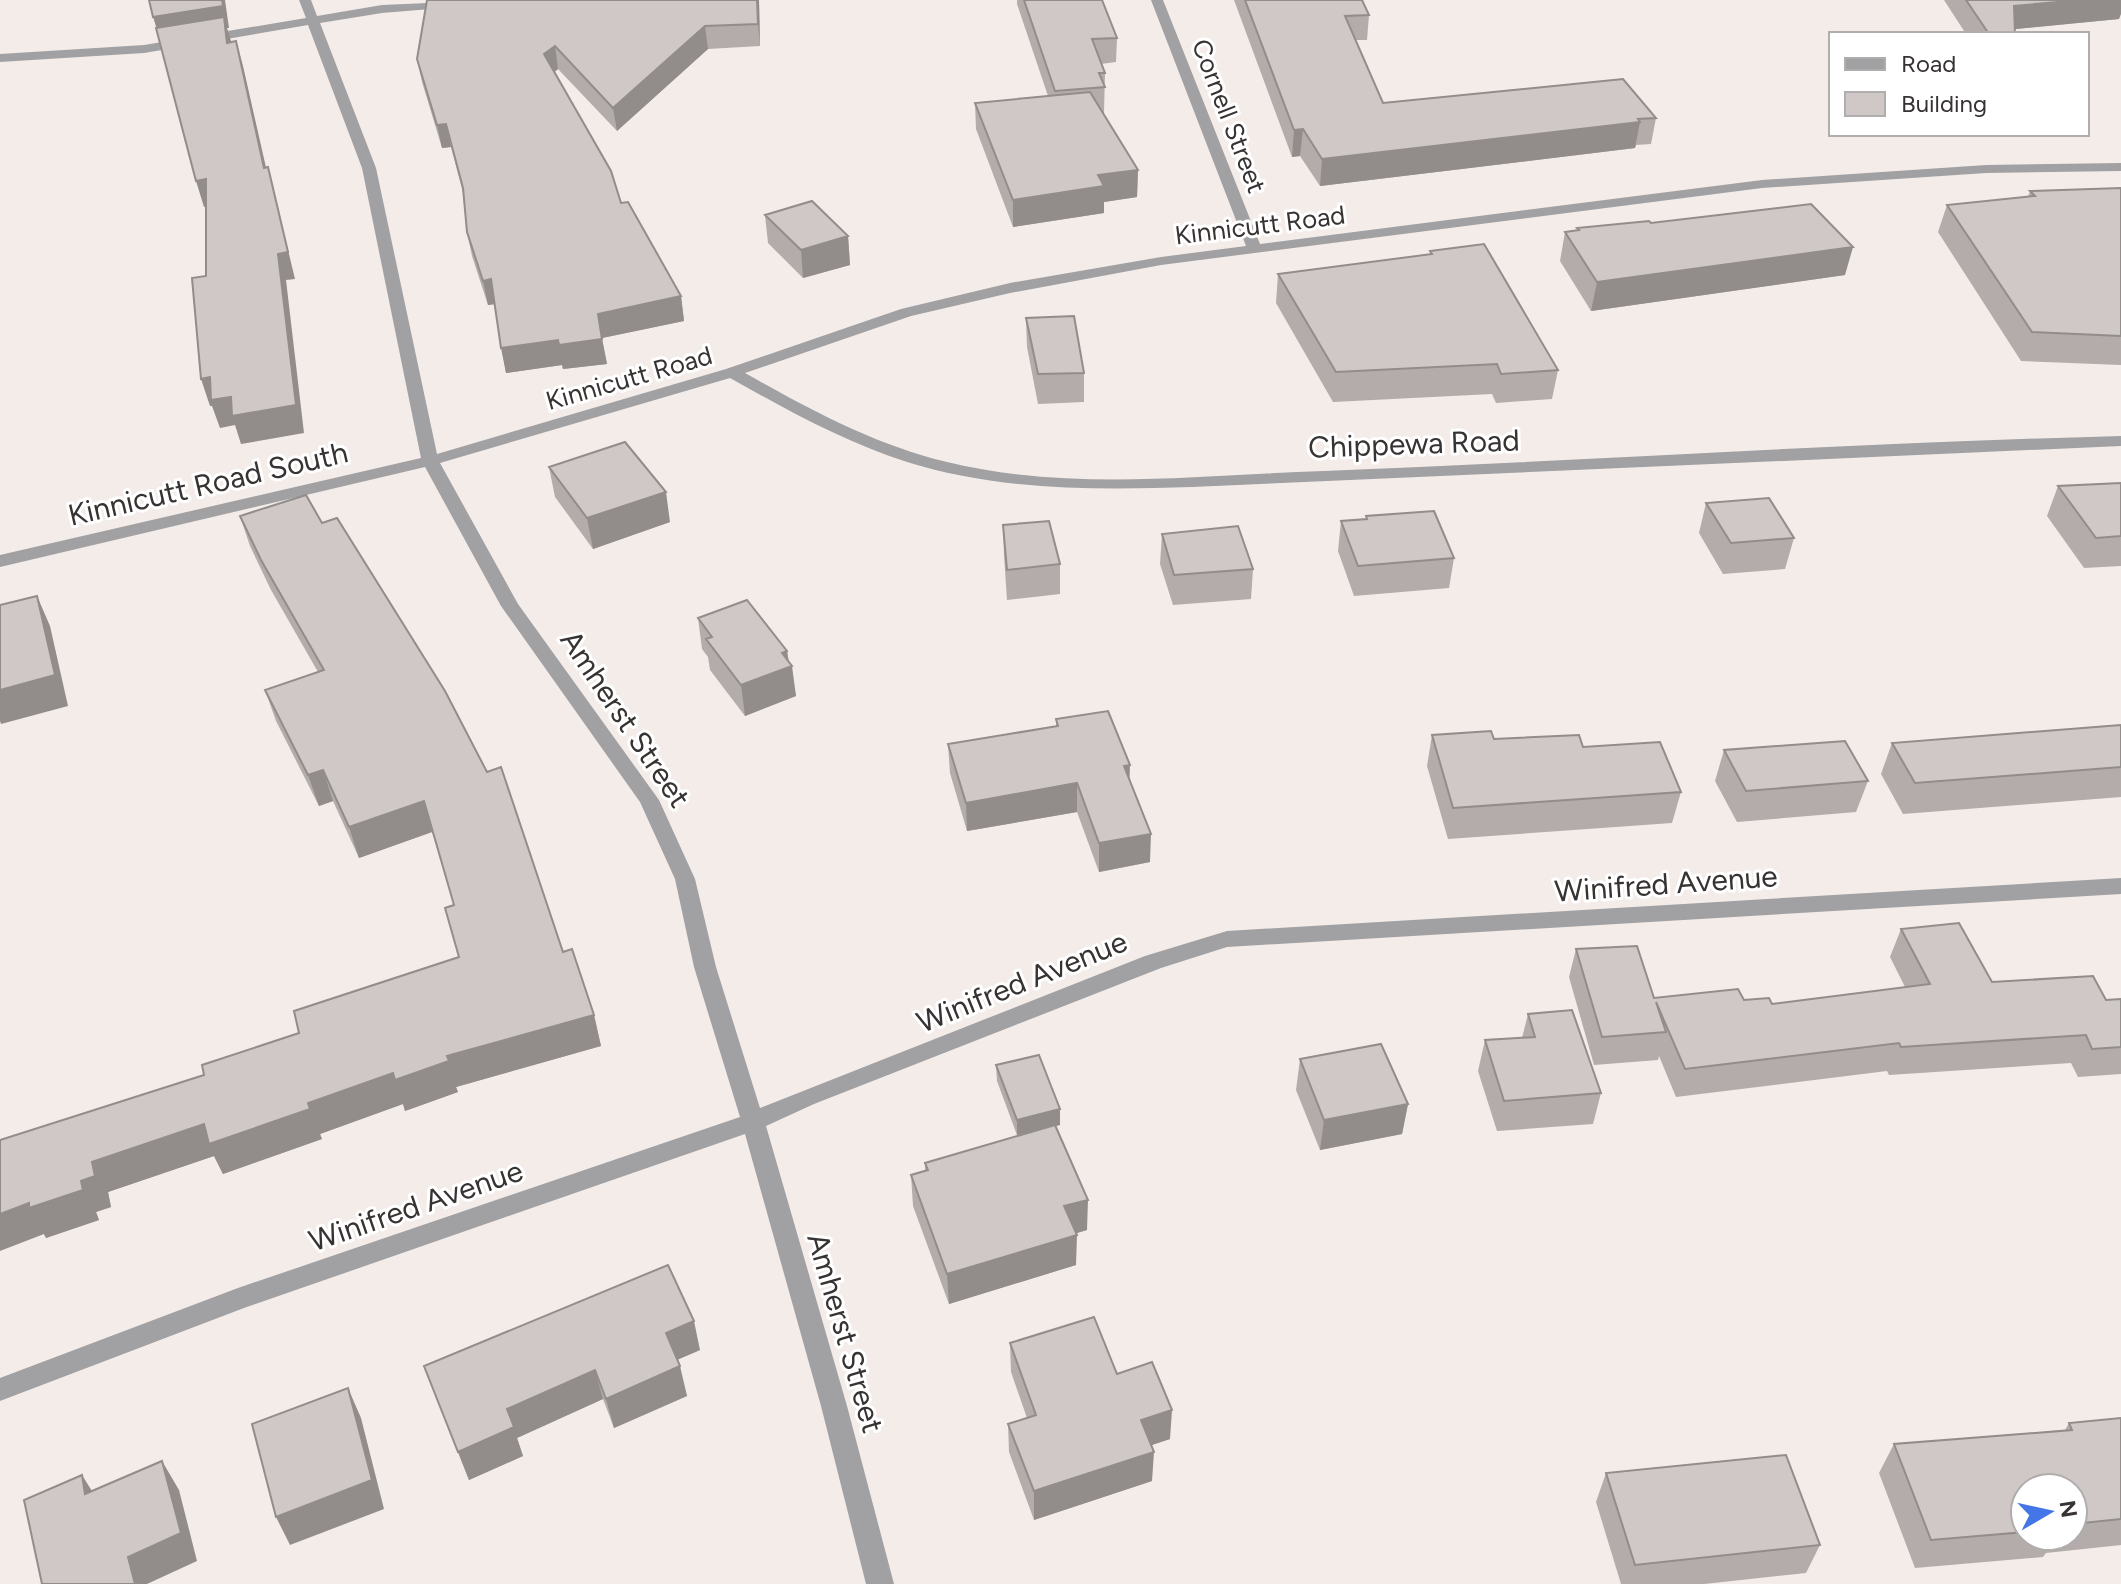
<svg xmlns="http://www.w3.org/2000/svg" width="2121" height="1584" font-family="Figtree,sans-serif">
  <rect width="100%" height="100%" fill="#f4ece9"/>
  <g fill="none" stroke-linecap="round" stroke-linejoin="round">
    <path fill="#a1a0a3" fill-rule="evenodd" d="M299,0H311L317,16L382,5L498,0L492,4L382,13L320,23L376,168L437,454L726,369L901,309L1010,283L1161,257L1246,246L1151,0H1163L1260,244L1762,180L1986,165L2121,163V171L1986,173L1762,188L1161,265L1010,293L911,316L745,373C809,409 875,445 947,462C1070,492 1200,475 1324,471C1556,462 1788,447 2021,439L2121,436V446L1192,487C1097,490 1000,491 907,462C844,442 787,410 730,378L440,463L518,604L659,800L695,879L716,967L760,1108L1145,956L1227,931L2121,878V894L1227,947L1161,968L814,1104L766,1126L847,1406L894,1584H866L821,1406L745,1134L244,1308L0,1401V1378L238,1288L740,1117L694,967L675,879L640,802L501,606L425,467L0,567V555L421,458L362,168L308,25L144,53L0,62V54L144,45L306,18Z"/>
  </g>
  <path fill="#b3acaa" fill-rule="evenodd" d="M427,0H759L760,46L708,49L617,131L558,69L555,72L621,203L681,296L684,321L602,338L607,364L563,369L562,365L506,373L494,304L488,305L472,256L467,232L464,196L451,147L442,148L422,82L417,59Z
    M1017,0H1102L1117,38L1116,62L1101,64L1105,73L1104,113H1103L1138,170L1137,197L1104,202V213L1013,227L976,129L975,103L1048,96L1017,4Z
    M1234,0H1362L1369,15L1367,40H1356L1383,103L1656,118L1651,144L1636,145L1635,148L1320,186L1300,156L1292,157Z
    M1944,0H2121L2119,19L2015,29V34H1966Z
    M2121,188V365L2021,361L1938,232L1947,205L2028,197L2030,191Z
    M765,215L848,236L850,265L803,278L768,243Z
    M1651,223L1845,275L1591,311L1560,261L1565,232L1577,231V228Z
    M1430,251L1558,370L1552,399L1496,403L1492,394L1333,402L1276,303L1278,274L1430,254Z
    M1026,318L1084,373V402L1038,404L1027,347Z
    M549,467L670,522L593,549L555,497Z
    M2121,483V566L2084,568L2047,516L2058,486Z
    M1706,503L1794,538L1785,569L1723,574L1699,533Z
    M240,516L563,952L594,1015L601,1046L456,1087L458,1092L405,1111L403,1104L320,1134L322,1139L223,1174L214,1156L108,1192L111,1207L96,1212L99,1220L46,1238L44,1234L204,1075L299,1033L459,957L454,905L432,832L359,858L333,801L319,806L276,721L265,690L318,672L271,590L250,546Z
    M1366,516L1454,558L1449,588L1354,596L1338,551L1341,521L1366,519Z
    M1003,525L1060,564V594L1007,600L1004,555Z
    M1162,534L1253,569L1251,599L1173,605L1160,564Z
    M698,618L787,651L796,696L745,716L710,670L708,657L702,649Z
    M1056,719L1130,779L1150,862L1099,872L1077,812L967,831L950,773L948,744L1056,726Z
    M2121,725V797L1903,814L1881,774L1892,743Z
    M1432,735L1583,747L1681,792L1672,823L1448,839L1427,766Z
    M1724,750L1868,781L1856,812L1737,822L1715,781Z
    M1901,929L1992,982L2106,1000L2121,999V1074L2078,1077L2071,1063L1889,1075L1887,1071L1676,1097L1659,1056L1658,1060L1594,1065L1569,977L1576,949L1654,998L1744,1000L1772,1004L1905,987L1890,957Z
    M1528,1014L1601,1093L1593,1124L1497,1131L1478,1071L1485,1040L1522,1038Z
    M1300,1059L1408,1104L1402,1134L1320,1150L1296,1090Z
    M996,1065L1060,1125L1055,1126L1087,1230L1076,1233V1265L949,1304L913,1206L911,1175L925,1171V1163L1044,1129L1017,1135L997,1081Z
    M1010,1343L1117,1374L1170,1439L1151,1445L1152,1481L1034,1520L1009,1452L1008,1424L1027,1418L1011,1372Z
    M700,1350L677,1360L687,1396L614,1428L603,1399L517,1438L523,1456L469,1480L424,1366Z
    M2121,1418V1545L2046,1553L2043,1557L1915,1568L1879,1473L1894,1444L2065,1430L2069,1423ZM2025,1488H2073V1536H2025Z
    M1606,1473L1820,1545L1806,1573L1704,1584H1621L1596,1502Z"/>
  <path fill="#928c8b" d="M222,0H225L229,28H227L231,41L234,68L160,39L153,17Z
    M757,0H759L760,46L758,24Z
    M2080,0H2121V14L2119,19L2006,30L2014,6Z
    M705,26L708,49L617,131L613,108Z
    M236,41L243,66L272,194L264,168Z
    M555,46L558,69L548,76L544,54Z
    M1640,122L1635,148L1320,186L1322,159Z
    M446,124L451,147L442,148L437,125Z
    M1303,129L1300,156L1292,157L1294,130Z
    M268,167L295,279L286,280L304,433L241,444L235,425L220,428L212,406H210L201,379Z
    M1138,170L1137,197L1104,202V213L1013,227V200L1098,175Z
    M206,179L214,205L204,207L196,181Z
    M848,236L850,265L803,278L801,250Z
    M1853,247L1845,275L1591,311L1597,282Z
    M491,279L496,304L488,305L483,281Z
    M681,296L684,321L602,338L598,314Z
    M602,339L607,364L563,369L562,365L506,373L501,348L558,340Z
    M666,492L670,522L593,549L587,518Z
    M37,596L50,626L68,706L1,724L0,721V690Z
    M787,651L789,667L792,666L796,696L745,716L741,685L782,653Z
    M1130,765L1129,793L1124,766Z
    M323,770L333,801L319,806L308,775Z
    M1077,783V812L967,831L966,803Z
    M424,801L432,832L359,858L349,827Z
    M1151,834L1150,862L1099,872V843Z
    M594,1015L601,1046L456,1087L458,1092L405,1111L403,1104L320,1134L322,1139L223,1174L214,1156L108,1192L111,1207L96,1212L99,1220L46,1238L44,1234L0,1251V1214L81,1181L92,1162L204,1124L308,1103L393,1073L447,1056Z
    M1408,1104L1402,1134L1320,1150L1324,1120Z
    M1060,1109V1125L1017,1135V1120Z
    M1088,1200L1087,1230L1064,1237V1206Z
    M1077,1235L1076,1265L949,1304L947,1274Z
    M694,1321L700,1350L672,1362L666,1333Z
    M680,1366L687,1396L614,1428L606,1399Z
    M595,1370L603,1399L517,1438L523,1456L469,1480L458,1452L507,1409Z
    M348,1388L361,1418L384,1509L290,1545L276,1517Z
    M1172,1410L1170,1439L1140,1449L1141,1420Z
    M1154,1452L1152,1481L1034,1520V1491Z
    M162,1461L179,1490L197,1561L147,1584H135L128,1557Z
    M82,1475L100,1504L85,1494Z"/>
  <path fill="#d0c8c6" stroke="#928c8b" stroke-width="2" d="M149,0H222L223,6L153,17Z
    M427,0H757L758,24L705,26L613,108L555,46L544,54L611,171L621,203L628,202L681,296L598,314L602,339L559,345L558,340L501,348L491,279L483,281L467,232L463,188L446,124L437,125L417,59Z
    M1024,0H1102L1117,38L1092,39L1105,73H1099L1105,87L1055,91Z
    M1245,0H1362L1369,15L1345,16L1383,103L1623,79L1656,118L1638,119L1640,122L1322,159L1303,129L1294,130Z
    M1966,0H2080L2014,6L2015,34H1989Z
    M224,17L227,43L236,41L264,168L268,167L288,252L278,254L296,405L232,416L231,397L211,400L210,377L201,379L192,278L206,276V179L196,181L156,28Z
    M1090,92L1138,170L1098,175L1104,186L1013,200L975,103Z
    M2121,188V336L2032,332L1947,205L2035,196L2030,191Z
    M812,201L848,236L801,250L765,215Z
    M1811,204L1853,247L1597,282L1565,232L1579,230L1577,228L1649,221L1651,223Z
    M1484,244L1558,370L1501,374L1497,364L1336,372L1278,274L1432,254L1430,251Z
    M1074,316L1084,373L1038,374L1026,318Z
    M625,442L666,492L587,518L549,467Z
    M2121,483V536L2096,538L2058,486Z
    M306,495L322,523L337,518L445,691L487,772L501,767L563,952L572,949L594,1015L447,1056L449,1061L395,1080L393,1073L308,1103L310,1109L209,1144L204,1124L92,1162L95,1176L81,1181L83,1190L29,1208V1203L0,1214V1140L204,1075L202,1065L299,1033L294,1011L459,957L445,908L454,905L424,801L349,827L323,770L308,775L265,690L324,670L261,560L240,516Z
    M1769,498L1794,538L1731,543L1706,503Z
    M1434,511L1454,558L1358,566L1341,521L1367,519L1366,516Z
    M1049,521L1060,564L1007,570L1003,525Z
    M1238,526L1253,569L1174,575L1162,534Z
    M37,596L55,675L0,690V605Z
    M747,600L787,651L782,653L792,666L741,685L706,639L712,637L698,618Z
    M1108,711L1130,765L1124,766L1151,834L1099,843L1077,783L966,803L948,744L1058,726L1056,719Z
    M2121,725V767L1915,783L1892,743Z
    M1491,731L1494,739L1579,735L1583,747L1660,742L1681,792L1453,808L1432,735Z
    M1845,741L1868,781L1746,791L1724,750Z
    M1959,923L1992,982L2093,976L2106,1000L2121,999V1047L2092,1049L2086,1035L1901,1047L1899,1043L1685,1069L1656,1002L1666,1032L1602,1037L1576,949L1637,946L1654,998L1738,989L1744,1000L1769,998L1772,1004L1930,984L1901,929Z
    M1572,1010L1601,1093L1504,1101L1485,1040L1535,1037L1528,1014Z
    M1381,1044L1408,1104L1324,1120L1300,1059Z
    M1039,1055L1060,1109L1017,1120L996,1065Z
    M1055,1125L1088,1200L1064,1206L1077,1235L947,1274L911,1175L928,1170L925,1163Z
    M668,1265L694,1321L666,1333L680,1366L606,1399L595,1370L507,1409L514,1427L458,1452L424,1366Z
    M1094,1317L1117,1374L1152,1362L1172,1410L1141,1420L1154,1452L1034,1491L1008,1424L1036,1415L1010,1343Z
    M348,1388L372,1480L276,1517L252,1424Z
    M2121,1418V1519L2073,1524V1488H2025V1532L1931,1540L1894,1444L2072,1430L2069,1423Z
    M1786,1455L1820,1545L1635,1565L1606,1473Z
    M162,1461L181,1533L128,1557L135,1584H42L24,1500L82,1475L85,1494Z"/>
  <g text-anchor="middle" stroke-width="6" stroke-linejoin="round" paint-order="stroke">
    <g font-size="26" fill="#363332" stroke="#fff">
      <text transform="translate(1229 116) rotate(69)" y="9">Cornell Street</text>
      <text transform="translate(1260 225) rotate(-7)" y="9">Kinnicutt Road</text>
      <text transform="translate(629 378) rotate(-16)" y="9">Kinnicutt Road</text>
    </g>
    <g font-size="30" fill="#363332" stroke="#fff">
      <text transform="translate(1414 444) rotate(-2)" y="10">Chippewa Road</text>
      <text transform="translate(208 484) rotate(-13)" y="10">Kinnicutt Road South</text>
      <text transform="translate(625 719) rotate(56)" y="10">Amherst Street</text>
      <text transform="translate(1666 884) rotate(-4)" y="10">Winifred Avenue</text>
      <text transform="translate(1022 982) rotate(-22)" y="10">Winifred Avenue</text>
      <text transform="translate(416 1206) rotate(-19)" y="10">Winifred Avenue</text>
      <text transform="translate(845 1333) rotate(74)" y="10">Amherst Street</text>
    </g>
  </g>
  <rect x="1829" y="32" width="260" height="104" fill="#ffffff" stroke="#afadad" stroke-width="2"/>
  <rect x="1845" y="58" width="40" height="12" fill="#a1a0a3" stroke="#afadad" stroke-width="2"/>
  <text x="1901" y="72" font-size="24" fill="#363332">Road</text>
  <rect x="1845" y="92" width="40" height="24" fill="#d0c8c6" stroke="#afadad" stroke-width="2"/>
  <text x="1901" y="112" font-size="24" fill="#363332">Building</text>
  <g transform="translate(2049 1512) rotate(81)"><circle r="38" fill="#ffffff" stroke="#afadad" stroke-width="2"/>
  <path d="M0-6L14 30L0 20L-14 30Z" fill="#4476e7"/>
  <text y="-12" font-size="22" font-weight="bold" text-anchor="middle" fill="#363332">N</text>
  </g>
</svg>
